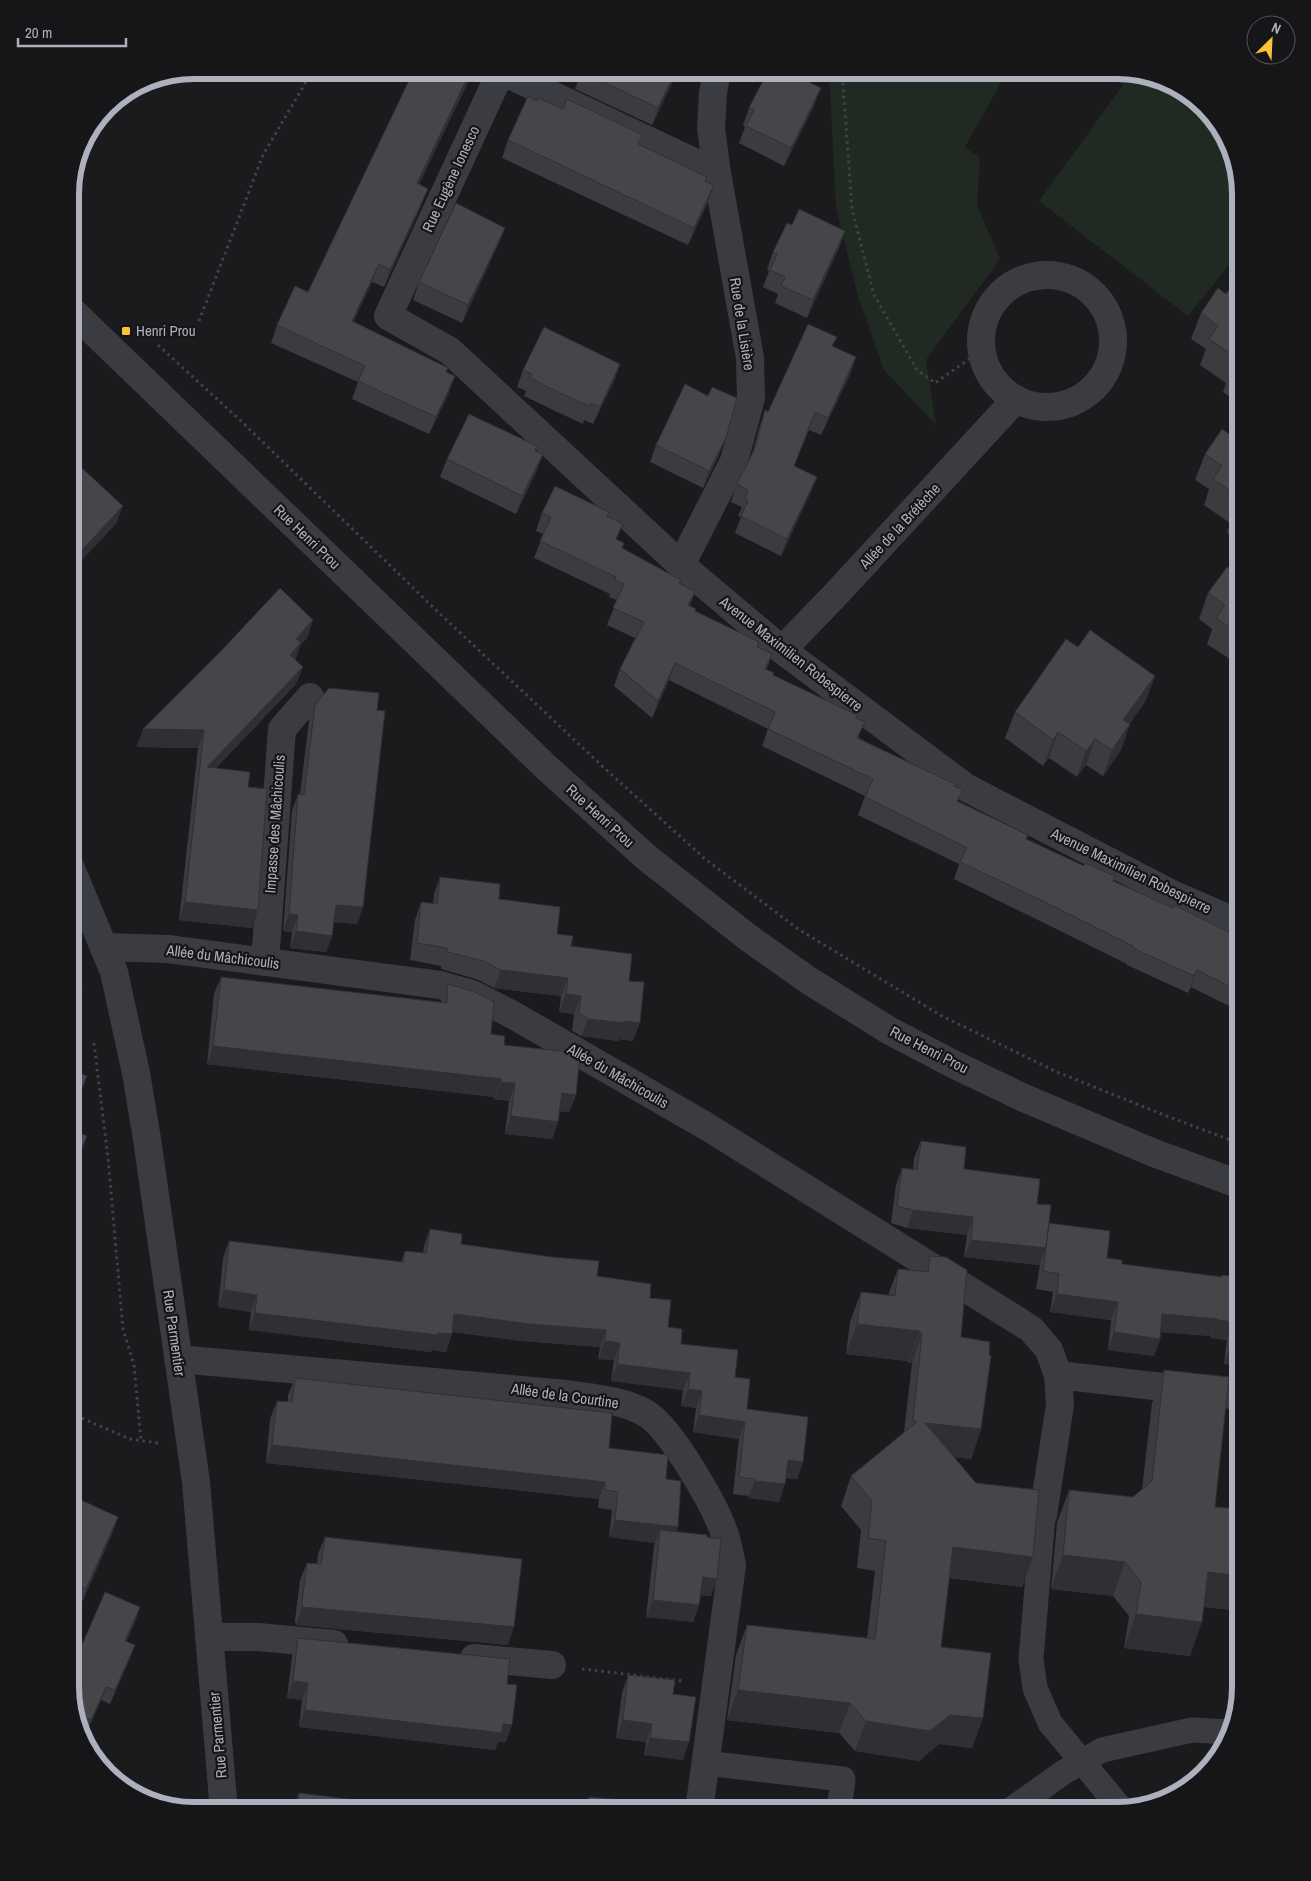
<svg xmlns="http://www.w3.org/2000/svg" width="1311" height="1881" font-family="'Archivo Narrow',sans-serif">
  <rect width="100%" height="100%" fill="#1b1a1d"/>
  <path fill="#202922" d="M829,70H1008L965,147L980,158L977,205L1000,259L926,360L936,425L884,370L858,296L836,208Z
    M1102,70H1125L1155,81L1227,140L1241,194V250L1188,316L1039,201L1123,85Z"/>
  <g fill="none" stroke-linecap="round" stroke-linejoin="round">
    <path stroke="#414349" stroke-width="3" stroke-dasharray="2.5 4" stroke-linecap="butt" d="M842,70L852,209L874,295L917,370L935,383L982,350
      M199,321L263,155L313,70
      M158,345L241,421L437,611L601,765L704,858L798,929L942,1016L1057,1072L1164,1115L1241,1144
      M75,968L82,991
      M94,1043L108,1158L123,1329L134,1365L141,1441
      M70,1413L130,1439L158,1443
      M582,1669L683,1681"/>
    <path stroke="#3b3c42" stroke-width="25" d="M1043,1515L1031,1659L1035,1688L1050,1723L1122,1810
      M705,1763L843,1779L839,1811
      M1009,1811L1064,1772L1102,1750L1192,1730L1229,1732"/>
    <path stroke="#3b3c42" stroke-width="28" d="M717,173L501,71L388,316L450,351L681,565L782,650L967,788L1170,893L1241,924
      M981 341a66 66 0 1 1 132 0a66 66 0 1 1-132 0Z
      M681,565L734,461L751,398L750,358L717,173L711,128L713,93L717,70
      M782,650L838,592L1016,399
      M70,866L114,972L136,1073L147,1139L196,1482L224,1811
      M105,947L168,949L440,985L472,994L513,1015L706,1126L1031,1329L1049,1350L1058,1375L1241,1396
      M265,962L282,729L310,697
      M178,1359L567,1394C594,1398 624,1400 647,1414C672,1430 716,1507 725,1535C728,1545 730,1555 732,1565L699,1811
      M1043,1515L1060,1405L1058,1375
      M209,1637H258L334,1644
      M474,1658L552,1665"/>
    <path stroke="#3b3c42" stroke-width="28" d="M70,309L547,768L646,857L746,936L808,980L890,1031L953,1064L1024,1098L1154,1153L1241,1185"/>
  </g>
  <path fill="#3b3b40" d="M414,70H474L419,184L421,206L384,287L372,282L353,322L446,372L449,393L429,434L352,399L358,382L271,343L277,325L308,292Z
    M582,70L675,77L652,125L575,89Z
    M537,101L643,135L639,145L705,182L713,187L707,204L688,245L502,158L508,140Z
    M814,106L784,166L739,143L745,127L743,125L749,108Z
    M792,225L845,231L839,248L807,318L775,303L778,294L763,287L769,271L767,270L773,252Z
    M505,228L498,245L462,323L413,300L419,282Z
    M1241,273V405L1223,392L1226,383L1200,365L1206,349L1191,339L1201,313L1226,294Z
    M833,346L850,375L821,435L809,430L794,466L817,477L810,494L781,556L735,533L741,517L738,516L742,507L731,502L737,484L752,455L759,428L765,410L768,412Z
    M620,364L614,381L593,424L584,420L583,424L553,410L524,396L526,391L517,387L523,370Z
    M708,396L719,455L703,488L650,462L656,445Z
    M1241,417V543L1227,533L1230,523L1204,505L1209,489L1195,480L1205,454L1229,434Z
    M535,451L543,454L536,472L516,514L440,477L447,459Z
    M542,513L608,516L617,539L622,548L679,583L690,606L695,611L757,647L772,654L767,669L773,675L856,718L859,738L954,786L959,802L1027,839L1113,881L1241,938V1012L1191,987L1188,993L1127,965V964L1040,921L954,879L959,864L858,815L865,796L762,746L768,729L669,680L652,718L614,686L620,669L635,638L607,625L617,600L609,597L610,594L534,558L543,534L536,531Z
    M1241,562V678L1231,671L1234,662L1207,644L1212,629L1199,619L1208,593L1234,572Z
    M313,620L307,638L301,644L295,660L303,667L296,684L216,768L248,787L258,910L252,928L179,920L198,748L136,747Z
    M1078,647L1155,676L1145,702L1129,724H1130L1121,750L1103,776L1086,765L1077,777L1049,758L1043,766L1005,738L1015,712Z
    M315,705L377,710L363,907L357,924L334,922L332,936L326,952L290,948L292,932L283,931L292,811L298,794H300L309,721Z
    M440,877L499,899L557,934L571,946L629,981L633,1041L619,1039L618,1041L581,1036L572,1031L574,1014L559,1012L561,996L494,988L476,979L441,969V966L410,960L415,920L421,902L433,904L434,894Z
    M221,977L441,1002L447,984L491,1034L576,1095L569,1112L559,1111L558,1122L552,1139L505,1134L509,1101L494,1099V1097L207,1064L214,994Z
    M921,1141L964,1169L1037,1204L1048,1225L1107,1258L1122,1264L1221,1277L1222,1275L1241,1277V1366L1224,1364L1227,1340L1211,1338V1336L1161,1332L1160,1339L1154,1356L1108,1350L1111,1320L1050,1312L1053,1292L1036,1289L1040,1264L1039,1265L964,1257L967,1235L907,1228L891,1223L896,1185L902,1168L913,1169L914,1158Z
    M430,1229L461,1244L597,1276L650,1298L668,1327L681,1344L735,1377L747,1409L803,1462L797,1479L786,1478L779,1502L748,1498L749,1496L733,1494L739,1439L693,1432L696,1408L681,1406L683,1390L611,1381L614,1360L598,1359L600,1347L522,1341L452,1332L446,1352L432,1350L431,1352L249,1330L251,1312L218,1307L223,1258L229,1241L401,1262L405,1251L423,1253L424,1246Z
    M930,1256L961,1337L981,1429L971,1459L954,1457L1033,1557L1022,1587L949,1578L941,1647L972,1748L939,1744L919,1761L855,1751L839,1733L727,1720L736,1655L747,1625L867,1638L875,1571L857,1568L861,1530L841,1506L851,1476L904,1432L912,1363H908V1361L846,1354L850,1322L861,1292L888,1295L898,1269L924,1272Z
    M1164,1370L1215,1507L1241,1611L1204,1607L1190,1656L1124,1648L1129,1616L1113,1596L1051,1589L1057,1523L1069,1490L1133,1497L1142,1489L1152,1403Z
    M295,1378L609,1448L666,1479L678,1527L676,1532L711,1596L701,1595L699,1605L693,1622L646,1617L654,1547L655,1543L609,1537L612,1510L598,1508L599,1499L266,1463L270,1419L277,1401L288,1402V1395Z
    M70,1495L118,1517L112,1534L80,1607L70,1602Z
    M325,1537L508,1645L296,1625L295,1620L300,1580L307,1563L317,1564L318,1554Z
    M136,1620L126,1641L135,1645L130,1658L110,1704L101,1700L86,1733L82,1732L70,1687Z
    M298,1638L507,1684L506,1742H498L495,1750L299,1727L302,1700L287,1698L292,1656Z
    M628,1675L683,1760L644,1755L646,1742L616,1738L622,1693Z
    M299,1793L297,1811H292Z
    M589,1797L634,1811H584Z"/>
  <path fill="#303034" d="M471,70H474L411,200L417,183Z
    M676,70H677L675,77L652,125L658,108Z
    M821,88L814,106L784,166L791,148Z
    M713,187L707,204L688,245L694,228Z
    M428,189L421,206L384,287L390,270Z
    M505,228L498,245L462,323L468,305Z
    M845,231L839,248L807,318L813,300Z
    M379,264L372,282L346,338L352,321Z
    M856,357L850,375L821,435L828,418Z
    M620,364L614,381L593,424L600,407Z
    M455,376L449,393L429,434L436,417Z
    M815,412L809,430L787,484Z
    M726,438L719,455L703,488L709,471Z
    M543,454L536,472L516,514L522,496Z
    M817,477L810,494L781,556L787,539Z
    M123,506L116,524L70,573V563Z
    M695,592L689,609L688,605Z
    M313,620L307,638L301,644L295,661L284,673L296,639Z
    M772,654L766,671L765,669Z
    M675,663L669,680L652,718L658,701Z
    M303,667L296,684L200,785L207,767Z
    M1155,676L1145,702L1114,746L1123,720Z
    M1130,724L1121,750L1103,776L1112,750Z
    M143,729L204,730L198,748L136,747Z
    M1058,732L1049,758L1043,766L1053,740Z
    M1095,739L1086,765L1077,777L1086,751Z
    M185,902L258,910L252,928L179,920Z
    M336,905L363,907L357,924L330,922Z
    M289,914L298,915L292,932L283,931Z
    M296,931L332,936L326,952L290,948Z
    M501,970L568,978L561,996L494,988Z
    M1197,970L1191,987L1188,993L1194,976Z
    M566,994L581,996L574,1014L559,1012Z
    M588,1019L625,1021L640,1023L633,1041L619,1039L618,1041L581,1036Z
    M213,1046L501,1079L494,1097L207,1064Z
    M87,1076L81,1094L70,1119V1118Z
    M501,1082L515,1083L509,1101L494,1099Z
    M562,1093L576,1095L569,1112L555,1111Z
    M511,1116L558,1122L552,1139L505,1134Z
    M87,1136L81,1153L70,1178V1176Z
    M913,1210L973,1217L967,1235L907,1228Z
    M971,1240L1046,1248L1039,1265L964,1257Z
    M224,1290L257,1295L251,1312L218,1307Z
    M1057,1294L1118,1302L1111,1320L1050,1312Z
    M255,1313L452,1334L446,1352L432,1350L431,1352L249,1330Z
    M454,1314L606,1330L600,1347L522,1341L448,1331Z
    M1162,1314L1218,1319L1211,1336L1156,1332Z
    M1218,1320L1233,1322L1227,1340L1211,1338Z
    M857,1324L919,1331L908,1361L846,1354Z
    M1114,1332L1160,1339L1154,1356L1108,1350Z
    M919,1333H922L912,1363H908Z
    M605,1341L620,1343L614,1360L598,1359Z
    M1230,1346L1241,1348V1366L1224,1364Z
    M617,1364L690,1373L683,1390L611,1381Z
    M688,1389L702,1391L696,1408L681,1406Z
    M699,1415L745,1422L739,1439L693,1432Z
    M925,1423L981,1429L971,1459L915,1453Z
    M272,1445L605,1482L599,1499L266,1463Z
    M788,1460L803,1462L797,1479L782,1478Z
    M755,1481L785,1484L779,1502L748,1498Z
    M118,1517L112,1534L80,1607L86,1589Z
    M615,1520L678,1527L671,1545L660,1530L655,1543L609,1537Z
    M953,1547L1033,1557L1022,1587L942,1577Z
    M1063,1555L1125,1562L1113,1596L1051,1589Z
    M1208,1572L1241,1576V1611L1196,1606Z
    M703,1577L717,1579L711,1596L696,1595Z
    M653,1600L699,1605L693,1622L646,1617Z
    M140,1607L136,1620L121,1654L125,1641Z
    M302,1607L514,1627L508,1645L296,1625Z
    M1136,1614L1202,1622L1190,1656L1124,1648Z
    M135,1645L130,1658L110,1704L115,1690Z
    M293,1681L308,1683L302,1700L287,1698Z
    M106,1687L101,1700L86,1733L91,1720Z
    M738,1690L850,1703L839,1733L727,1720Z
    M305,1710L503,1724L512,1725L506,1742H498L495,1750L299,1727Z
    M950,1715L983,1718L972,1748L939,1744L919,1761L855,1751L866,1721Z
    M623,1720L652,1724L646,1742L616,1738Z
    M650,1738L689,1742L683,1760L644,1755Z"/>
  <path fill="#45454a" stroke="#303034" d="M414,70H471L417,183L428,189L390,270L379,264L352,321L448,368L446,372L455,376L436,417L358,381L365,366L277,325L295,286L308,292Z
    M582,70H676L658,108L581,71Z
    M773,70H785L821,88L791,148L746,126L754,110L749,108L756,94L764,79L768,80Z
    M528,96L537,101L538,98L563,109L567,99L643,135L638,144L707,177L705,181L713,185V187L694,228L508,140Z
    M456,203L505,228L468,305L419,282Z
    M799,209L845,231L813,300L781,286L785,277L770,270L777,254L773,252L787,223L792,225Z
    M1241,273V372L1232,366L1237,358L1209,339L1218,326L1201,313L1218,288L1226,294Z
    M808,324L837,337L832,346L856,357L828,418L815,412L794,466L817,477L787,539L741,516L748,501L745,499L748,490L737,484L755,448L765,410L768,412Z
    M544,327L620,364L600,407L590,403L589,406L560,393L530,378L532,374L523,370Z
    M685,384L708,396L712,387L737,398L726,438L709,471L656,445Z
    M469,414L537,446L535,451L543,454L522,496L447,459Z
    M1241,417V498L1213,479L1222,466L1205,454L1222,429L1229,434Z
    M70,457L123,506L70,563Z
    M555,486L609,512L607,516L623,524L616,539L624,543L622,548L681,580L679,583L695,592L688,605L696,609L695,611L759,642L757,647L772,654L765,669L774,673L773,675L857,715L856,718L865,722L857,738L955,784L954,786L963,790L957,801L1028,835L1026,839L1084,866L1085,863L1115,876L1113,881L1173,908L1174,905L1241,938V992L1197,970L1194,976L1133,948V946L1047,903L960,862L967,848L865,797L873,779L768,729L775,712L675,663L658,701L620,669L644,622L613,608L624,584L615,580L616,577L540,541L551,517L542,513Z
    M1241,499V510L1236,507Z
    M1241,562V635L1216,618L1225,605L1208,593L1227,567L1234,572Z
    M280,588L313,620L296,639L301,643L290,655L303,667L207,767L250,772L248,787L267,789L258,910L185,902L204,730L143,729L221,651Z
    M1090,630L1155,676L1123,720L1130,724L1112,750L1095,739L1086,751L1058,732L1053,740L1015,712L1066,639L1078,647Z
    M329,688L379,693L377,710L385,711L363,907L336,905L332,936L296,931L298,915L289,914L298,794L304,795L315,705Z
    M440,877L500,884L499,899L560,907L557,934L573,936L571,946L632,954L629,981L644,982L640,1023L625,1021L624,1023L588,1019L579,1013L581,996L566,994L568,978L501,970L483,961L447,952V948L417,943L421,902L437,904Z
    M221,977L447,1003V984L473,991L494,1002L491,1034L505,1036L504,1045L580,1053L576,1095L562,1093L558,1122L511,1116L515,1083L501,1082V1079L213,1046Z
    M70,1069L87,1076L73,1109L82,1114L74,1130L87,1136L70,1176Z
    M921,1141L966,1147L964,1169L1040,1179L1037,1204L1051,1205L1046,1248L971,1240L973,1217L913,1210L897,1206L902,1168L917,1170Z
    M1049,1223L1110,1231L1107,1258L1122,1260V1264L1222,1277V1275L1241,1277V1348L1230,1346L1233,1322L1218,1320V1319L1162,1314L1160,1339L1114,1332L1118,1302L1057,1294L1059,1274L1043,1271Z
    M430,1229L462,1234L461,1244L552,1257L599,1261L597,1276L651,1284L650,1298L671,1300L668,1327L682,1329L681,1344L738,1350L735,1377L750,1379L747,1409L808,1417L803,1462L788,1460L785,1484L755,1481V1479L739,1477L745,1422L699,1415L702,1391L688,1389L690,1373L617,1364L620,1343L605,1341L606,1330L529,1324L454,1314L452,1334L438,1333L437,1335L255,1313L257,1295L224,1290L229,1241L403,1262L405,1251L426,1253Z
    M930,1256L946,1257L967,1270L961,1337L990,1342L989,1355L991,1356L981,1429L925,1423L976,1483L1039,1490L1033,1557L953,1547L941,1647L991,1653L983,1718L950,1715L930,1731L866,1721L850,1703L738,1690L747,1625L875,1639L886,1541L868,1538L872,1501L851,1476L917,1422L913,1421L922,1333H919V1331L857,1324L861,1292L895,1296L898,1269L928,1272Z
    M1164,1370L1229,1377L1215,1507L1241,1509V1576L1208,1572L1202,1622L1136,1614L1141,1582L1125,1562L1063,1555L1069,1490L1133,1497L1152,1481Z
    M295,1378L612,1413L609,1448L668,1455L666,1479L681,1481L678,1527L615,1520L618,1492L605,1490V1482L272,1445L277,1401L292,1402Z
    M70,1495L118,1517L86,1589L70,1582Z
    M660,1530L707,1535V1537L721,1539L717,1579L703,1577L699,1605L653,1600Z
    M325,1537L522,1559L514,1627L302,1607V1602L307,1563L321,1564Z
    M105,1592L140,1607L125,1641L135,1645L115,1690L106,1687L91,1720L77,1714L70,1687V1672Z
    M298,1638L510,1659L507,1684L517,1685L512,1725L503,1724L502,1733L305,1710L308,1683L293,1681Z
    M628,1675L675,1680L673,1694L696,1697L689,1742L650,1738L652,1724L623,1720Z
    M299,1793L446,1811H297Z
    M589,1797L635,1801L634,1811H587Z"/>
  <rect fill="#fac436" stroke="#161518" stroke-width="2" x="121" y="326" width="10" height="10" rx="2.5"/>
  <g text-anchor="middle" stroke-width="4.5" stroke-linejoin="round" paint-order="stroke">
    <g font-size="15" fill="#adb1bd" stroke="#161518">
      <text transform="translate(451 179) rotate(-65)" y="5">Rue Eugène Ionesco</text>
      <text transform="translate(742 324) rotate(81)" y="5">Rue de la Lisière</text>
      <text transform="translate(900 526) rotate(-47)" y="5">Allée de la Brétèche</text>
      <text transform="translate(307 537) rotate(44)" y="5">Rue Henri Prou</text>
      <text transform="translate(791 654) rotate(38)" y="5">Avenue Maximilien Robespierre</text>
      <text transform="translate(600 816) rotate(42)" y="5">Rue Henri Prou</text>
      <text transform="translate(275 824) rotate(-86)" y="5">Impasse des Mâchicoulis</text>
      <text transform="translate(1131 871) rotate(26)" y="5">Avenue Maximilien Robespierre</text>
      <text transform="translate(223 957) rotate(7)" y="5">Allée du Mâchicoulis</text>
      <text transform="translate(929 1050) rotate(27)" y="5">Rue Henri Prou</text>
      <text transform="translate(618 1076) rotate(30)" y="5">Allée du Mâchicoulis</text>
      <text transform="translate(174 1333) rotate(82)" y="5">Rue Parmentier</text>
      <text transform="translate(565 1396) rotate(8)" y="5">Allée de la Courtine</text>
      <text transform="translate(218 1735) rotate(-95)" y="5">Rue Parmentier</text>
    </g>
    <g font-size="15" fill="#adb1bd" stroke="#161518" text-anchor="start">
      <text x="136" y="336">Henri Prou</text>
    </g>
  </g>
  <path d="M0 0H1311V1881H0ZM194 79H1117A115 115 0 0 1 1232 194V1687A115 115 0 0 1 1117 1802H194A115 115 0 0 1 79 1687V194A115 115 0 0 1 194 79Z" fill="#161518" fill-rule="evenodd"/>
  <path fill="none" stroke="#adb1bd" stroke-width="6" d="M194 79H1117A115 115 0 0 1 1232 194V1687A115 115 0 0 1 1117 1802H194A115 115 0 0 1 79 1687V194A115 115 0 0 1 194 79Z"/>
  <g transform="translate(1271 40) rotate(24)"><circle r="24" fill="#161518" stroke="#52535a"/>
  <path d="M0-4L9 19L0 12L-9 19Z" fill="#fac436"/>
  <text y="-8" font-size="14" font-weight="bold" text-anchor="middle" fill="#adb1bd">N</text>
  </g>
  <path d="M18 38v8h108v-8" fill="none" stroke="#adb1bd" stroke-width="2.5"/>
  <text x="25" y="38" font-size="15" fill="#adb1bd" stroke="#161518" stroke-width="4" paint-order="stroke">20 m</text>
</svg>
